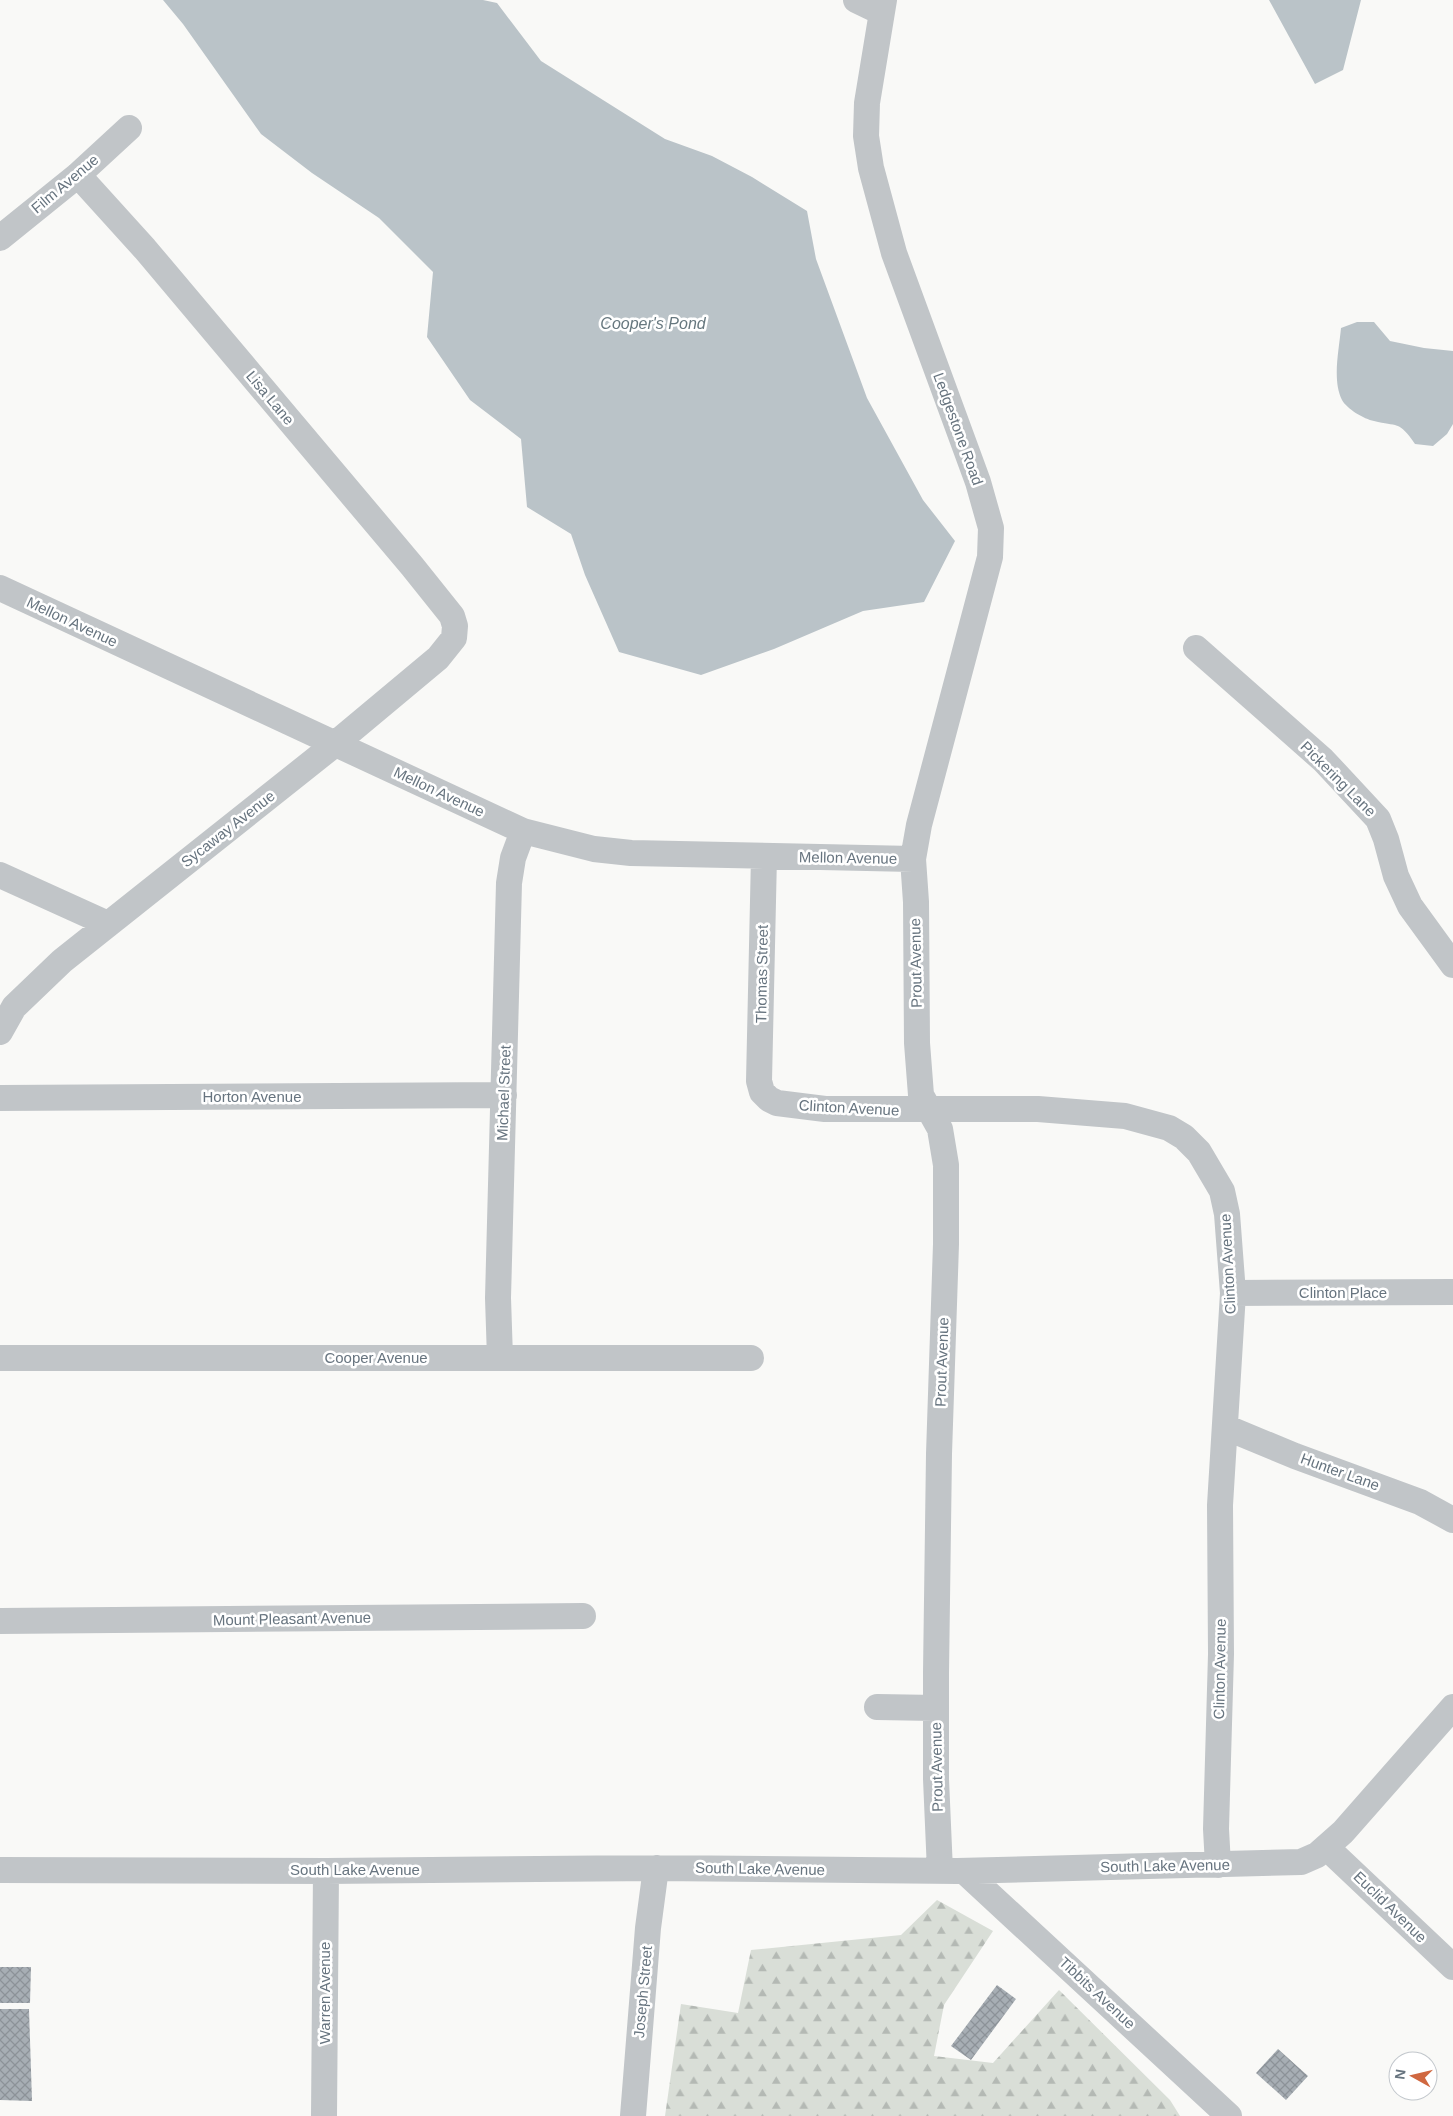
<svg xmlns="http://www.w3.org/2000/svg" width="1453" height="2116" font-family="Helvetica,sans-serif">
  <defs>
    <pattern id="forest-firs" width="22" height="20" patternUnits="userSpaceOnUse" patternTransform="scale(1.25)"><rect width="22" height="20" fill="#d9ded7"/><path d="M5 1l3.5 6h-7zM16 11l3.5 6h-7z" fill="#b4b9b4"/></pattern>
    <pattern id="building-cross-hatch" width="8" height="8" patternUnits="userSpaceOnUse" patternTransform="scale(1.25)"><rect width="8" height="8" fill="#a7aeb4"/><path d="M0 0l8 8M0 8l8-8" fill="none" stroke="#8c9298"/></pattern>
  </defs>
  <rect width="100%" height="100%" fill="#f9f9f7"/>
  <path fill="url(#forest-firs)" d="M937,1900L993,1931L944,2005L934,2056L993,2063L1059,1990L1170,2100L1180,2116H665L681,2004L738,2013L751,1950L901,1935Z"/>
  <path fill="#bac3c8" d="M163,0H483L497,3L541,61L665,139L712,156L752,177L807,211L816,259L867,398L923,500L955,541L924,602L863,611L774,649L701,675L619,652L585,575L571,534L527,507L521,439L470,400L427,337L433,272L379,218L312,173L261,134L183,24Z
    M1269,0H1361L1343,70L1315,84Z
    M1357,322H1374L1390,341L1424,348L1453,351V424L1447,434L1433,446L1415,444C1399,420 1397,427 1374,421C1364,419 1347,409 1342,400C1332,380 1339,350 1341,328Z"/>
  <path fill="url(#building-cross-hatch)" d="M0,1967H31L30,2003H0Z
    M997,1985L1016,1999L971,2060L951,2046Z
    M0,2009H29L32,2101L0,2100Z
    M1278,2049L1308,2076L1286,2100L1256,2073Z"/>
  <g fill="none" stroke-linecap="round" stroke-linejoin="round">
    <path stroke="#c1c5c8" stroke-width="26" d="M856,0L881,12
      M884,0L867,103L866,136L871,168L894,253L978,482L991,528L990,557L919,825L913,859L916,902L917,1043L921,1095L940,1129L946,1165V1244L939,1454L936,1673V1779L940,1871
      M0,238L78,175L129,128
      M0,588L523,831L594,849L631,853L913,859
      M1196,648L1323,760L1378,819L1386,839L1396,876L1410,906L1453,965
      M764,856L759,1081L762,1092L769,1099L777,1103L825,1109H1038L1125,1116L1169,1128L1184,1137L1199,1152L1222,1191L1227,1214L1233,1293L1220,1505L1221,1654L1216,1829L1218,1865
      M0,875L108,924
      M0,1032L14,1007L62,961L335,744L438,658L454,638L455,626L452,616L412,566L145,249L78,175
      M0,1098L504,1095
      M1233,1293L1453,1292
      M0,1358H751
      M500,1358L498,1298L509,883L513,858L523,831
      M1225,1427L1295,1456L1420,1502L1453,1520
      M0,1621L583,1616
      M877,1707L936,1708
      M1326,1847L1453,1967
      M0,1870L326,1871L656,1868L957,1871L1301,1862L1317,1855L1343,1832L1453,1707
      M964,1871L1229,2116
      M324,2116L326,1871
      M633,2116L648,1928L656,1868"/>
  </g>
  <g text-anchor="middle" stroke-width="5" stroke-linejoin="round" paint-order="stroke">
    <g font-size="15" fill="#67747f" stroke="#fff">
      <text transform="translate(65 184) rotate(-40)" y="5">Film Avenue</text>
      <text transform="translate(270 398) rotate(50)" y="5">Lisa Lane</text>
      <text transform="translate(958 429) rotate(70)" y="5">Ledgestone Road</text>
      <text transform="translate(72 622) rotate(25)" y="5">Mellon Avenue</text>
      <text transform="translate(1338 779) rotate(45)" y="5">Pickering Lane</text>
      <text transform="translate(439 792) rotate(25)" y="5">Mellon Avenue</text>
      <text transform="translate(228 829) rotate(-38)" y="5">Sycaway Avenue</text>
      <text transform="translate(848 858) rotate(1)" y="5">Mellon Avenue</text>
      <text transform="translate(916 963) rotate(-91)" y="5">Prout Avenue</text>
      <text transform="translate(762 974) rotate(-89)" y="5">Thomas Street</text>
      <text transform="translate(504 1093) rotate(-88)" y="5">Michael Street</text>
      <text x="252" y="1102">Horton Avenue</text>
      <text transform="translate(849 1108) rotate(3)" y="5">Clinton Avenue</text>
      <text transform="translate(1228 1264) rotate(-93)" y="5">Clinton Avenue</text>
      <text x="1343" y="1298">Clinton Place</text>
      <text x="376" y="1363">Cooper Avenue</text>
      <text transform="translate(942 1362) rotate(-88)" y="5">Prout Avenue</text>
      <text transform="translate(1340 1472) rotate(20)" y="5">Hunter Lane</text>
      <text transform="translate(292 1619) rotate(-1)" y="5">Mount Pleasant Avenue</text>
      <text transform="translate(1220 1669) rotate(-89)" y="5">Clinton Avenue</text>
      <text transform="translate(937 1767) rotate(-91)" y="5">Prout Avenue</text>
      <text transform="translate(1165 1866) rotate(-1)" y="5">South Lake Avenue</text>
      <text transform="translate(760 1869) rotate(1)" y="5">South Lake Avenue</text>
      <text x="355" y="1875">South Lake Avenue</text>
      <text transform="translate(1390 1907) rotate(44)" y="5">Euclid Avenue</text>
      <text transform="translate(643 1992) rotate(-85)" y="5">Joseph Street</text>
      <text transform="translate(325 1993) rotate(-90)" y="5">Warren Avenue</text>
      <text transform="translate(1097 1993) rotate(43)" y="5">Tibbits Avenue</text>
    </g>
    <g font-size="16" font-style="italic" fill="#67787f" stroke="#fff">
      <text x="653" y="329">Cooper's Pond</text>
    </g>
  </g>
  <g transform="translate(1413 2076) rotate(278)"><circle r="24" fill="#ffffff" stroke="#c2c7cc"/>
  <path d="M0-4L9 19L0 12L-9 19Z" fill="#d06840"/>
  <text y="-8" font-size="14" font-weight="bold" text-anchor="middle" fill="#67747f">N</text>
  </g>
</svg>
